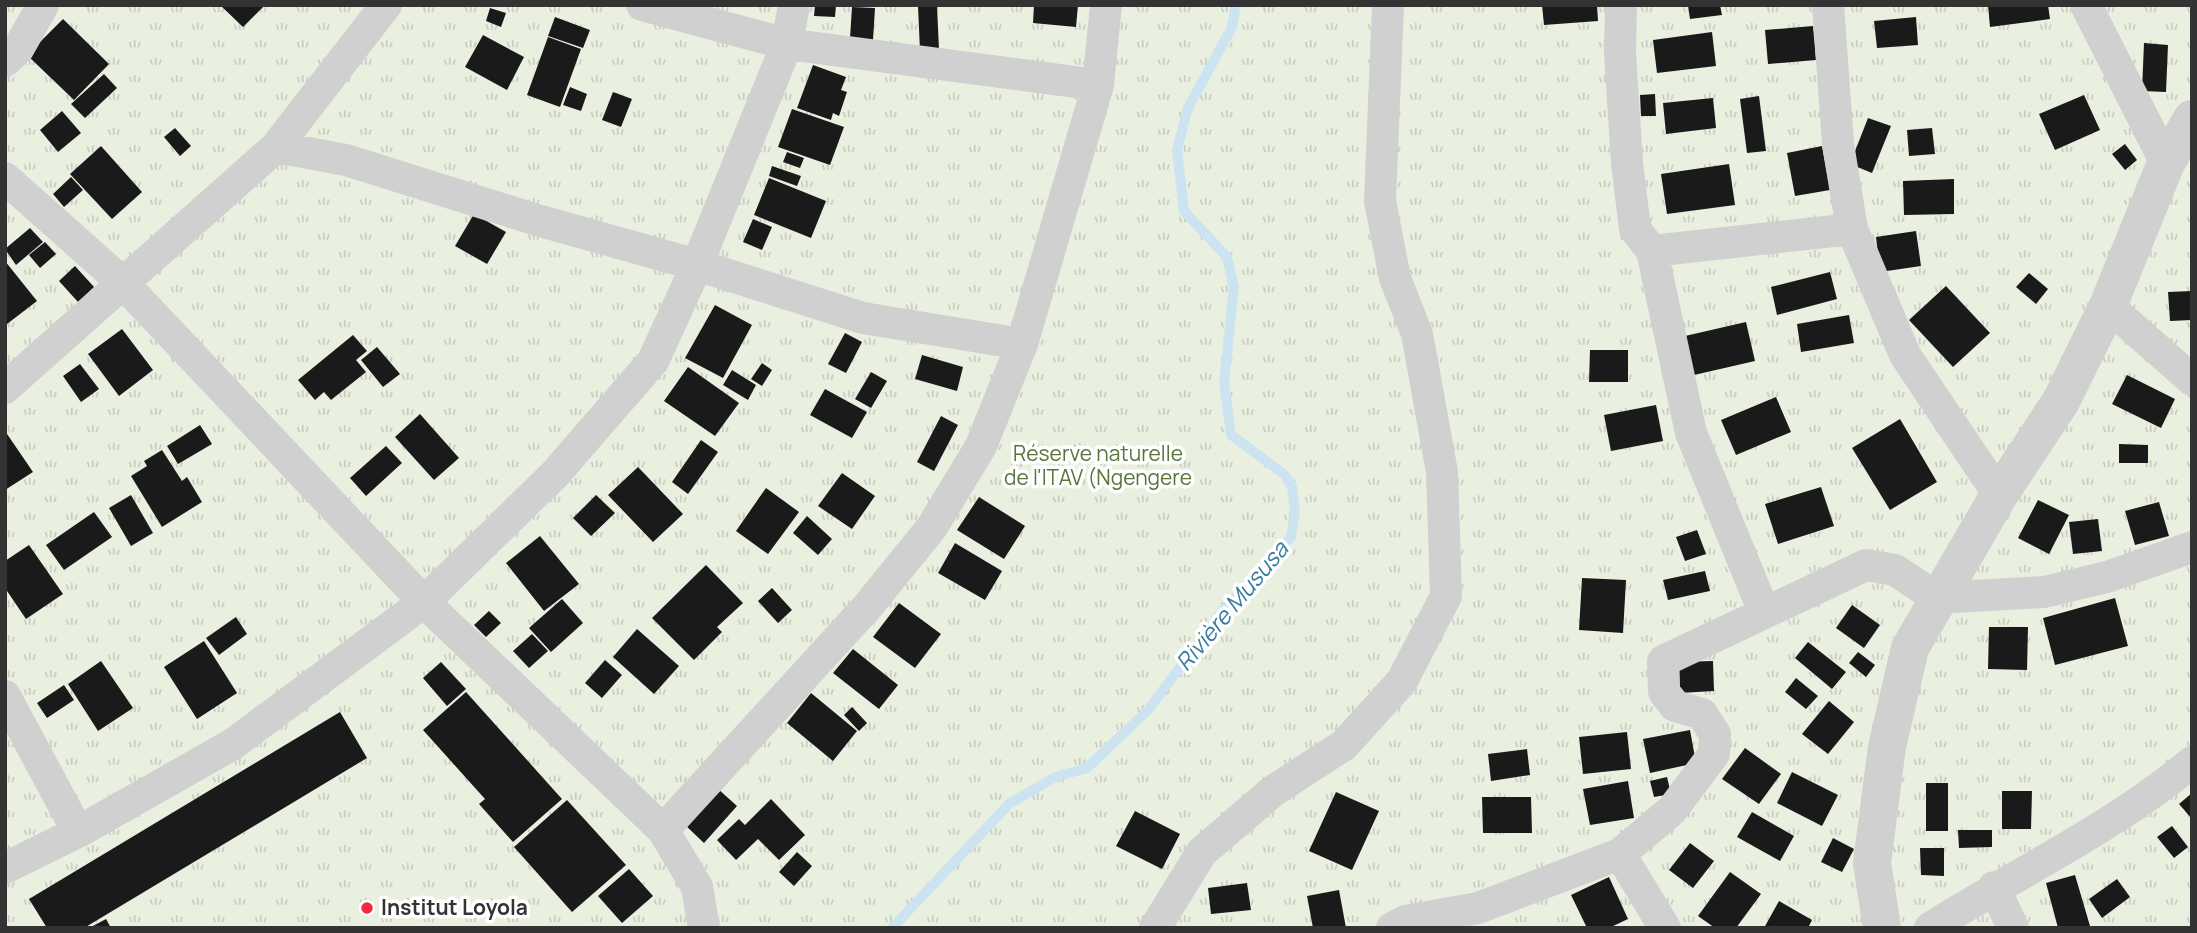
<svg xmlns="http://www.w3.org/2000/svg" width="2197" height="933" font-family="Manrope,sans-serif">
  <defs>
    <pattern id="park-tufts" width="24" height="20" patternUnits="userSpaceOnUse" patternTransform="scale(1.75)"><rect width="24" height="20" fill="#eaf0e0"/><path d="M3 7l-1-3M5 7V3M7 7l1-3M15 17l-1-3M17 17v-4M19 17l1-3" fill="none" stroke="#c9cec1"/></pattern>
  </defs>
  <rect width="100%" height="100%" fill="#fff"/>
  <path fill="url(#park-tufts)" d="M5,5H2192V928H5Z"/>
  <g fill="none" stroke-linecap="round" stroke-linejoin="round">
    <path stroke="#cce4f1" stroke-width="10" d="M892,928L1009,804L1055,777L1087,768L1148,710L1219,615L1291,537L1295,512L1292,487L1285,475L1231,435L1224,382L1234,287L1227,257L1184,211L1177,150L1188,108L1232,27L1236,5"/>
  </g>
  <path fill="#1a1a1a" d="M220,5H265L243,27Z
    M815,5H836L835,17L814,16Z
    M1034,5H1078L1076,27L1033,23Z
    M1542,5H1597L1598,21L1544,25Z
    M1688,5H1720L1722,15L1690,19Z
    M1988,5H2048L2050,19L1990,27Z
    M918,6H937L939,50L920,51Z
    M852,7L875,8L873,40L850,38Z
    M490,8L506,13L501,27L486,21Z
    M555,17L590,30L583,48L548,36Z
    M1916,17L1918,45L1877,48L1874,21Z
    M63,19L109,64L74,100L27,55Z
    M1813,26L1816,60L1768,64L1765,30Z
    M1712,32L1716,66L1657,73L1653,40Z
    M483,35L524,57L507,90L465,67Z
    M548,37L581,49L560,107L527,95Z
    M2144,43L2168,45L2166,92L2142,91Z
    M813,65L846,77L841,90L847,92L839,116L833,113L831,120L797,108Z
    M104,74L117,88L85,118L71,104Z
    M570,87L587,94L581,111L563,105Z
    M613,92L632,99L621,127L602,120Z
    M1655,94L1656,116H1641L1640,95Z
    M2084,95L2100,130L2055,150L2039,114Z
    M1759,96L1766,151L1747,153L1740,99Z
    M1713,98L1716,128L1666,134L1663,103Z
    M792,109L844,127L830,165L778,147Z
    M62,111L81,133L58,152L40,130Z
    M1868,118L1891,126L1872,173L1850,164Z
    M175,128L191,146L180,156L164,137Z
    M1932,128L1935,154L1909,156L1907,130Z
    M2125,144L2137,160L2125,170L2112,154Z
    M101,146L142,192L112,219L70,174Z
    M1822,146L1830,190L1795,196L1787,153Z
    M787,152L804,158L800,168L783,162Z
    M1729,164L1735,205L1667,214L1661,174Z
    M772,166L801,176L797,186L769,176Z
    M71,177L83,190L64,207L53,194Z
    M769,178L826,201L811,238L754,215Z
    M1954,179V214L1904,215L1903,181Z
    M474,214L506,232L487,264L455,246Z
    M753,219L772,227L762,250L743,242Z
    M30,228L43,242L16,265L5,249Z
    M1916,231L1921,266L1880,272L1876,237Z
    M45,242L56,254L40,268L29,255Z
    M5,261L37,301L7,324L5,322Z
    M75,266L94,287L78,302L59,281Z
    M1830,272L1837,299L1777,315L1771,287Z
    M2029,273L2048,289L2036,304L2016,287Z
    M1946,286L1990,333L1953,367L1909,320Z
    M2192,291V320L2170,321L2168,292Z
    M715,305L752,325L723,378L685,358Z
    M1849,315L1854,343L1801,352L1797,324Z
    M1746,322L1755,361L1694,375L1685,336Z
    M122,329L153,370L119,396L88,354Z
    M845,333L862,342L846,373L828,364Z
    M353,335L367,351L356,360L366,372L331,400L324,392L315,400L298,380Z
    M377,347L400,374L383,387L361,360Z
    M1590,350H1628V382H1589Z
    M922,355L963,367L957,391L915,379Z
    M762,363L772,370L762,386L751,379Z
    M80,364L99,389L81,402L63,376Z
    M688,367L739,403L715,436L664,401Z
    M732,370L756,385L748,400L723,385Z
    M871,372L887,381L871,408L855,399Z
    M2127,375L2175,399L2161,428L2112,404Z
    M825,389L867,412L852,438L810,415Z
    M1776,397L1791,432L1736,455L1721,420Z
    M1656,405L1663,441L1611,451L1604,415Z
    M420,414L459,458L434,480L395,437Z
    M941,416L958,425L934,471L917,462Z
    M1900,419L1937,482L1890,510L1852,448Z
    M200,425L212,444L178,464L167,446Z
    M5,431L33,472L5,490Z
    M701,440L718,452L688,494L672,482Z
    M2119,444L2148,445V463H2119Z
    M386,446L402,463L366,496L350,478Z
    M162,450L182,481L187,477L202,502L162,527L131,476L147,466L144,461Z
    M638,467L683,514L653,542L608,495Z
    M842,473L875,496L852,529L818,506Z
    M1821,487L1834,526L1778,544L1765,504Z
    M766,488L799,512L768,554L736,531Z
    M131,495L153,533L131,546L109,508Z
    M596,495L615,513L591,536L573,518Z
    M979,497L1025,526L1004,559L957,530Z
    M2038,500L2069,515L2049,554L2018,538Z
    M2159,502L2169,536L2135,545L2125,511Z
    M94,512L112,537L64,570L46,545Z
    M807,516L832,539L818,555L793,533Z
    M2098,519L2102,551L2073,554L2069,522Z
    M1697,530L1706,554L1685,561L1676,537Z
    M540,536L579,584L544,611L506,563Z
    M955,543L1002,571L985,600L938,573Z
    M29,545L63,594L26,619L5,588V561Z
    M706,565L743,603L717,627L722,632L694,660L652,618Z
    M1705,571L1710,591L1668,600L1663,580Z
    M1582,578L1626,580L1623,633L1579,630Z
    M772,588L792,610L778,623L758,601Z
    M2115,598L2128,646L2055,665L2043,618Z
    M562,599L583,623L551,652L529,628Z
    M899,603L941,634L915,668L873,637Z
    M1852,605L1880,625L1864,648L1836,628Z
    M489,611L501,623L486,637L474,625Z
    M236,617L247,634L219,655L206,638Z
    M1989,627H2028L2027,670L1988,669Z
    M637,629L679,666L654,694L613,657Z
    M532,634L548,651L529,668L513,651Z
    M204,641L237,693L197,719L164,667Z
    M1808,642L1846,672L1832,689L1795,658Z
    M853,649L898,685L879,709L833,673Z
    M1858,652L1875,665L1866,677L1849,663Z
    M605,660L622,675L602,698L585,683Z
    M101,661L133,708L98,731L68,684Z
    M1713,661L1714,691L1680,693L1679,662Z
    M441,662L466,689L447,706L423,678Z
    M1796,678L1818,696L1806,709L1785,692Z
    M64,685L74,700L47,718L37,703Z
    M466,692L562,799L513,842L479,804L485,799L423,730Z
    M811,693L857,731L833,761L787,723Z
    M1829,701L1854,722L1828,754L1802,734Z
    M852,707L867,723L859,731L844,715Z
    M340,712L367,758L84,928H47L29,899Z
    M1690,730L1696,763L1650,773L1643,739Z
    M1627,732L1631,769L1583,774L1579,737Z
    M1745,748L1781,774L1759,804L1722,779Z
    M1527,749L1530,775L1491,781L1488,754Z
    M1792,772L1838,795L1822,826L1777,803Z
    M1667,777L1671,794L1654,797L1650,781Z
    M1628,781L1634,818L1590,825L1583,789Z
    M1926,783H1948V831H1926Z
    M717,788L737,806L704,843L684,824Z
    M2002,791H2032L2031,829H2002Z
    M1336,792L1379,811L1352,870L1309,851Z
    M2192,793V819L2179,804Z
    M1482,797H1531L1532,833H1483Z
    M771,799L805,835L779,860L758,839L736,860L717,840L739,819L745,825Z
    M567,800L626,865L572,912L514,847Z
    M1135,811L1180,834L1162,869L1116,846Z
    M1752,812L1794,836L1780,861L1737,837Z
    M2172,826L2188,847L2174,858L2157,837Z
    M1958,830H1992V847L1959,848Z
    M1833,838L1854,849L1842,872L1821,862Z
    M1690,843L1714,861L1693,888L1669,870Z
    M1920,848H1944V876L1921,875Z
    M797,852L812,866L794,886L779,872Z
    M629,869L653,896L622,923L598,896Z
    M1730,872L1761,894L1736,928H1715L1698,916Z
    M2075,875L2090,926L2058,928L2046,883Z
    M1609,877L1628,919L1609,928H1587L1571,895Z
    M2117,879L2130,897L2102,918L2089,899Z
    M1247,883L1251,910L1211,914L1208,888Z
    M1339,890L1346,928H1313L1307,896Z
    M1779,901L1812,920L1808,928H1764Z
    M106,919L111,928H89Z"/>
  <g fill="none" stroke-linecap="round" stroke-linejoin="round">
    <path stroke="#d0d0d0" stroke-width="32" d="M642,5L787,44L1098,85
      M1621,5L1620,53L1627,163L1635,229L1652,251L1852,229
      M1828,5L1838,144L1852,229L1905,355L1999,495
      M2086,5L2166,163
      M5,61L18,49L43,5
      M276,147L346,160L537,220L697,265L863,318L1022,344
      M5,178L122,282L424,602L663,830L697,887L704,928
      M1652,251L1691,433L1764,612
      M2108,306L2192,380
      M5,388L276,147L386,5
      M5,696L78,832
      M663,830L868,606L932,527L981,446L1022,344L1098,85L1106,5
      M1620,854L1665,928
      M5,868L78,832L233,744L424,602L555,474L653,361L697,265L787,44L794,5
      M1994,887L2013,928
      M1155,928L1202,852L1273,791L1344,745L1402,681L1446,596L1442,472L1417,334L1395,278L1380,201L1388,5
      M1392,928L1405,921L1478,908L1620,854L1672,810L1714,754L1715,734L1702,714L1675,706L1664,692L1663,661L1866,565L1895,570L1937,598L2044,592L2107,577L2192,547
      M1930,928C2017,873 2112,829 2192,762"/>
    <path stroke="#d0d0d0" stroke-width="38" d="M1882,928L1872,863L1887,747L1910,648L1999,495L2061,401L2108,306L2166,163L2192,119"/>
  </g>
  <circle fill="#f72840" stroke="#fff" stroke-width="2.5" cx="367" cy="908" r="7"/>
  <g text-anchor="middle" stroke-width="7" stroke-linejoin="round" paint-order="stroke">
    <g font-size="21" fill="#58753a" stroke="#fff">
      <text x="1098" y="461">Réserve naturelle<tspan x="1098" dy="24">de l'ITAV (Ngengere</tspan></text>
    </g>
    <g font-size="21" font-weight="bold" fill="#333" stroke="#fff" text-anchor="start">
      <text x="381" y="915">Institut Loyola</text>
    </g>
    <g font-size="23" font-style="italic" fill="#367b9f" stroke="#fff">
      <text transform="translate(1232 606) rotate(-50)" y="8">Rivière Mususa</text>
    </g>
  </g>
  <rect width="2197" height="933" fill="none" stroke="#333333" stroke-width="14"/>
</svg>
